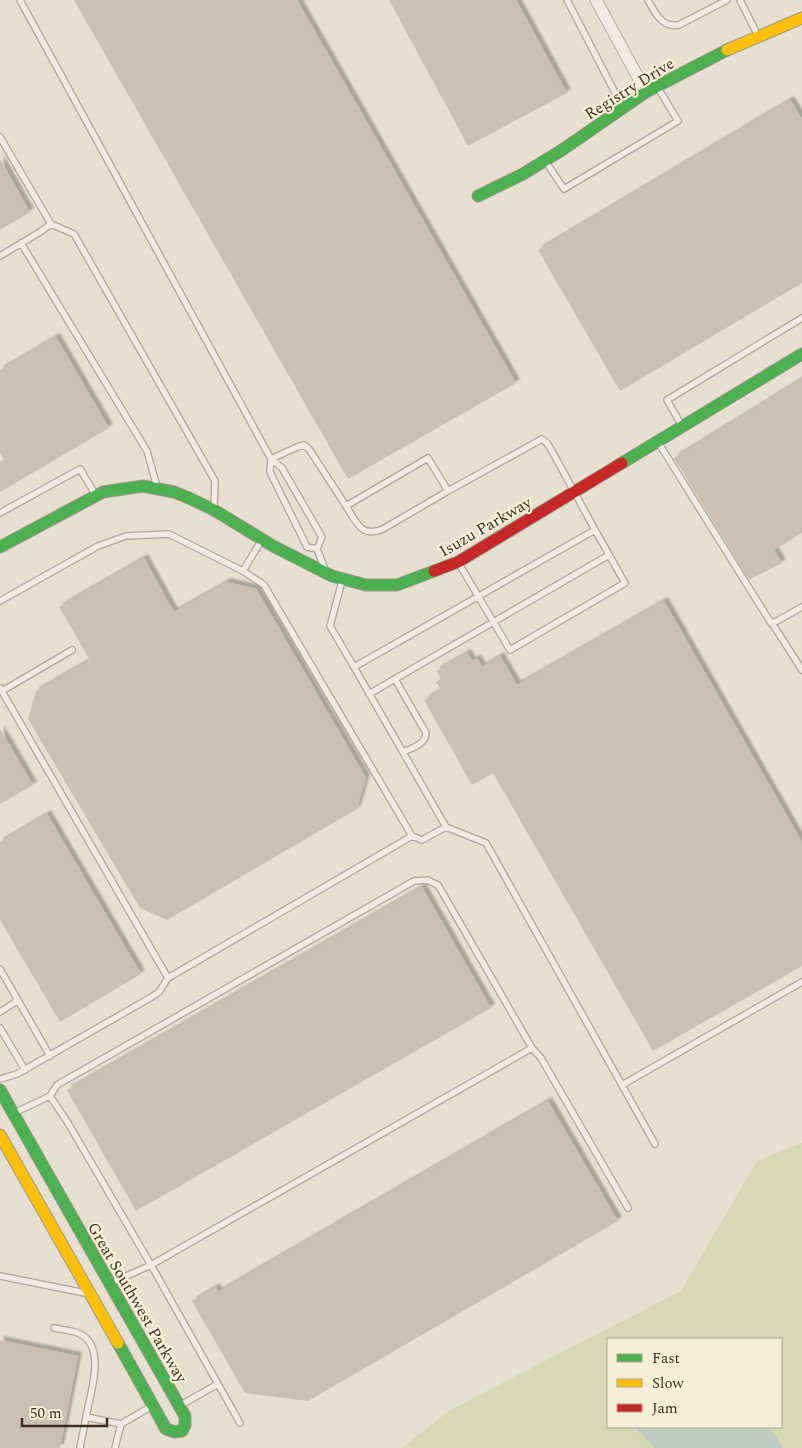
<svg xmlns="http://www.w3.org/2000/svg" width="802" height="1448" font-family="Spectral,serif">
  <defs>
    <filter id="shadow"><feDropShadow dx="4" dy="-4" stdDeviation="1" flood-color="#0004"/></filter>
  </defs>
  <rect width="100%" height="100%" fill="#e7e0d1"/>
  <path fill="#d6d7b3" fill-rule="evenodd" d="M802,1143V1448H402L450,1410L681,1291L757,1161ZM608,1339H781V1427H608Z"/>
  <path fill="#bcccc2" d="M635,1427H767L775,1434L783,1448H655Z"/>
  <path fill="#cbbfb2" filter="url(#shadow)" d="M74,0H297L516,383L348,479Z
    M389,0H516L567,93L468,146Z
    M790,100L802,119V283L620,391L538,250Z
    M0,159L30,212L0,230Z
    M56,337L109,428L0,492V462L4,459L0,452V370Z
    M802,379V533L774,550L782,563L749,580L674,458Z
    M144,558L174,612L227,582L256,589L366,778L357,809L167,920L140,908L28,719L36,691L90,660L59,607Z
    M664,601L802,842V966L653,1051L493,773L472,785L424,700L441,690L436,682L441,679L436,671L467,653L472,661L477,658L482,667L500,656L517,685Z
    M0,729L33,785L0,804Z
    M47,814L141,974L60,1022L0,920V842Z
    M422,887L491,1008L136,1211L67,1090Z
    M548,1101L618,1221L308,1401L245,1393L192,1301L216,1287L218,1292Z
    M0,1340L78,1356L60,1448H0Z"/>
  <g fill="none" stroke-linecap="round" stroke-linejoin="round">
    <defs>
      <path id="lane" d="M20,0L271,459L297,447L304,445L309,449L346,506L428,458L448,491L383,529C361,538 357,523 346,506
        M567,0L622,106
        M648,0C655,13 662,28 679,25L727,0
        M740,0L757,34
        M0,137L51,224L74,234L215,481L214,508
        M546,162L564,189L678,121L658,88
        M21,243L147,451L157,487
        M0,256L40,232L51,224
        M682,426L667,400L802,318
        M658,442L771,623L777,621L802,607
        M0,513L80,469L95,494
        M317,549L307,547L270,472L271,459L282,468L322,537L317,549L324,567
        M458,562L510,650L625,583L595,530
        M342,581L330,626L354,667L595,530L553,453L547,443L542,439L448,491
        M0,601L98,546L126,536L169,534L243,571L261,541
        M772,623L802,670
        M354,667L446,827L486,843L655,1144
        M395,679L426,733C426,744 412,748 403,752
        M0,688L168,978L159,992L150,998L17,1074L0,1079
        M2,691L72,650
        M369,694L609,555
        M412,836L422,840L446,827
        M0,969L50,1056
        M168,978L412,836L264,585L243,571
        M0,1012L17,1001
        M0,1028L25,1070
        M622,1085L802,982
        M50,1096L68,1123L151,1265L240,1423
        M14,1113L50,1096L57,1085L414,881L427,880L438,885L532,1048
        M0,1276L85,1293
        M111,1283L151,1265L532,1048L541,1058L628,1208
        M54,1328C62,1330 73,1330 80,1334C107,1347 90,1394 86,1417
        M181,1405L218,1384
        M80,1448L86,1417L121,1424
        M115,1448L121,1424L152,1406"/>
      <path id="street" d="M596,0L646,92"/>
      <path id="fast" d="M478,196L523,174L562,150L646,92L727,50
        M622,463L802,354
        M0,547L103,492L143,486L174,492L189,498L214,510L273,546L332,576L366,585H397L434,571
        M0,1090L185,1416V1425L182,1431L175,1432L166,1429L118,1343"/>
      <path id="slow" d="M727,50L802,18
        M0,1135L118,1343"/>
      <path id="jam" d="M434,571L458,562L622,463"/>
    </defs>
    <use href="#lane" stroke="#ada599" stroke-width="8"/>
    <use href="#street" stroke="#ada599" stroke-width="13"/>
    <use href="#fast" stroke="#9c958a" stroke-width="13"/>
    <use href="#slow" stroke="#9c958a" stroke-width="13"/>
    <use href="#jam" stroke="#9c958a" stroke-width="13"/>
    <use href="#lane" stroke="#efebe3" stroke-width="5.5"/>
    <use href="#street" stroke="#efebe3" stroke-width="11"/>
    <use href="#fast" stroke="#4caf50" stroke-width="11"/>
    <use href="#slow" stroke="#ffc107" stroke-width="11"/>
    <use href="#jam" stroke="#c62828" stroke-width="11"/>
  </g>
  <g text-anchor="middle" stroke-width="4.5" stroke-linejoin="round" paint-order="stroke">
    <g font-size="16" fill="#3d2e20" stroke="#f7eed8">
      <text transform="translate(629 88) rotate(-32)" y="6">Registry Drive</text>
      <text transform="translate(485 526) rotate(-30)" y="6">Isuzu Parkway</text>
      <text transform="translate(138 1302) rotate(60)" y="6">Great Southwest Parkway</text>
    </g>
  </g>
  <rect x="607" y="1338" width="175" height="90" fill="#f7eed8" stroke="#ada18e"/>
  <rect x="617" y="1354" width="25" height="8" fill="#4caf50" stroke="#ada18e"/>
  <text x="652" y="1363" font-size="15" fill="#3d2e20">Fast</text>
  <rect x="617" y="1379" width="25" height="8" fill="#ffc107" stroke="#ada18e"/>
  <text x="652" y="1388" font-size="15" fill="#3d2e20">Slow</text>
  <rect x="617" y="1404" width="25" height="8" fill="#c62828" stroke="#ada18e"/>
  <text x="652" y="1413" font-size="15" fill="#3d2e20">Jam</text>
  <path d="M22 1418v8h85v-8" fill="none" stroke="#3d2e20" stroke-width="2.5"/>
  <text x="30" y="1418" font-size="15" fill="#3d2e20" stroke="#f7eed8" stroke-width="4" paint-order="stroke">50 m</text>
</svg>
